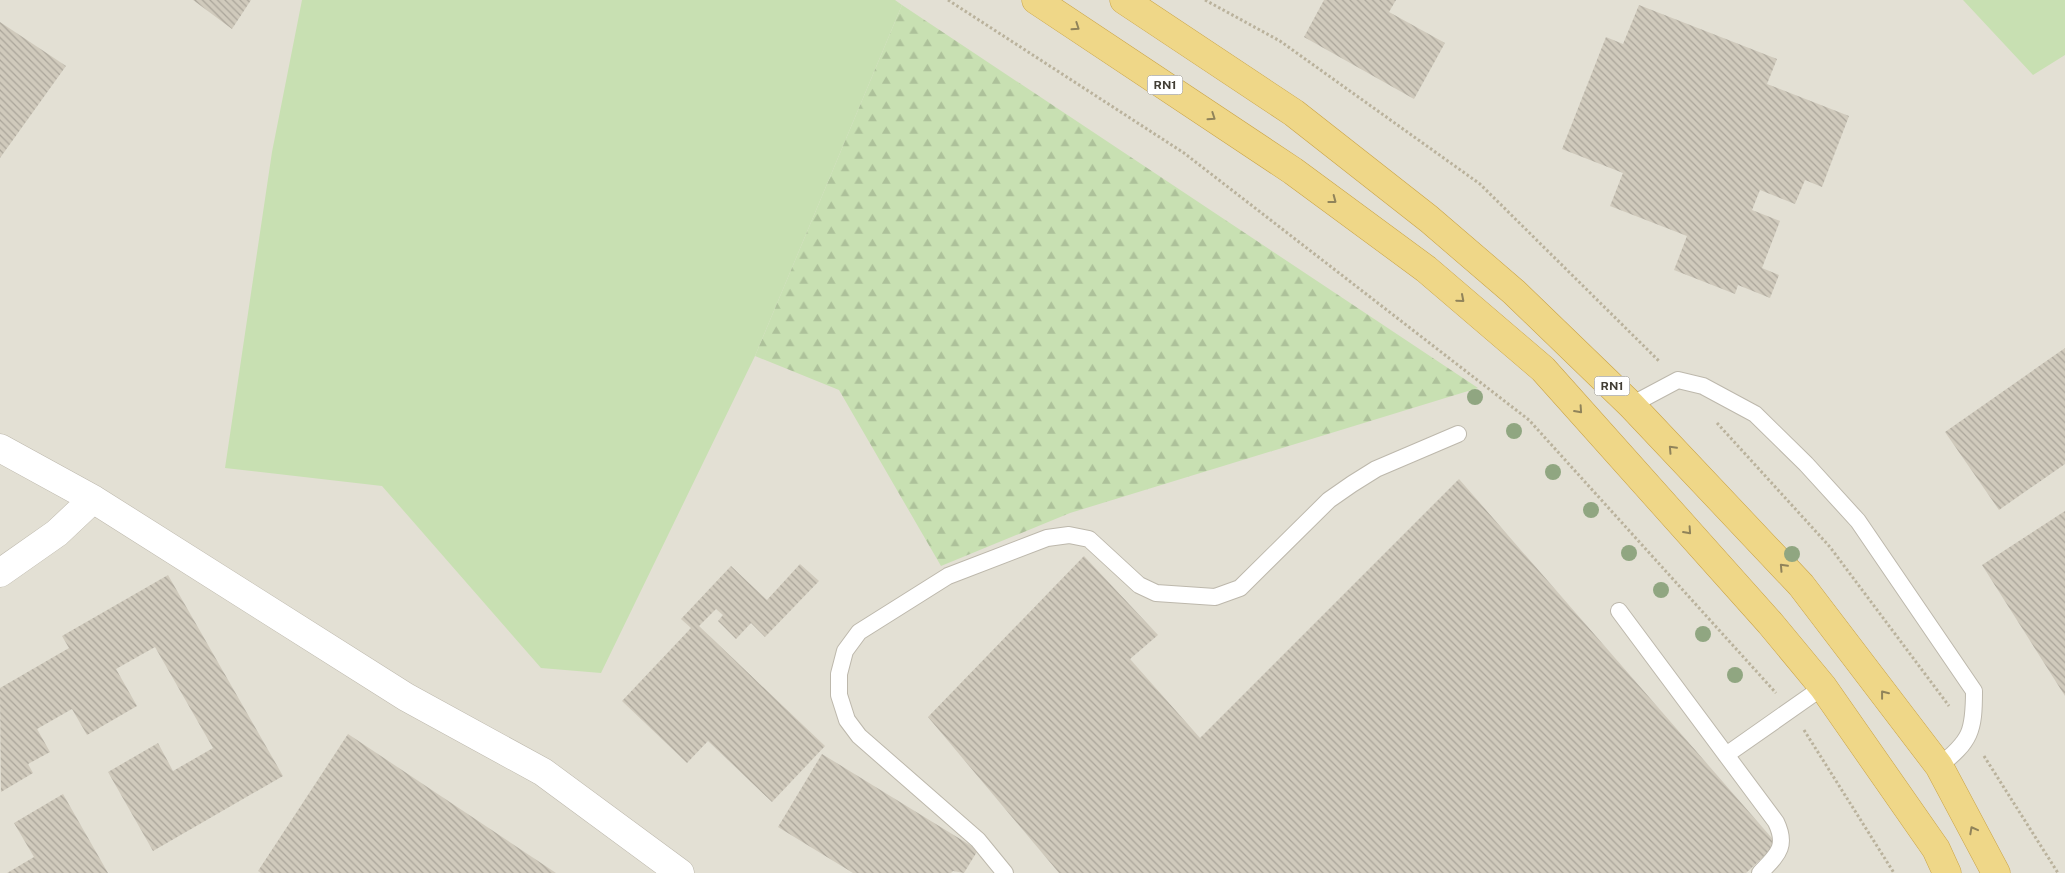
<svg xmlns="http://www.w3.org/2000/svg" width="2065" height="873" font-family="'Public Sans',sans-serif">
  <defs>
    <pattern id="forest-firs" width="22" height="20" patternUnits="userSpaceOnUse" patternTransform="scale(1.25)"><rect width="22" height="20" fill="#c8e0b2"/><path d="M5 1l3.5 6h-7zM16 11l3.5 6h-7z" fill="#adc19a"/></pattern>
    <pattern id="building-back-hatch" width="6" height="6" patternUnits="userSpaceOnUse" patternTransform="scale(1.25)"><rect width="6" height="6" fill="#d0cabc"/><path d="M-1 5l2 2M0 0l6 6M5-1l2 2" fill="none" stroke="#aaa59a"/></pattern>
  </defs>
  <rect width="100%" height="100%" fill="#f0eee5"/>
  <path fill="#e3e0d4" d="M0,0H2065V873H0Z"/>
  <path fill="#c8e0b2" d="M302,0H895L902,5L755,356L601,673L541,668L382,486L225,468L272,152Z
    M1963,0H2065V55L2033,75Z"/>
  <path fill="url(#forest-firs)" d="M902,5L1478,388L1070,513L941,566L839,390L755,356Z"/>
  <path fill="url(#building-back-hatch)" d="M193,0H251L232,29Z
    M1324,0H1396L1389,12L1445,43L1414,99L1304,37Z
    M1639,5L1777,59L1767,84L1849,116L1822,187L1805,180L1795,204L1760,190L1752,210L1780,221L1762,268L1779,275L1770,298L1738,285L1735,294L1674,270L1687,236L1610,206L1623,173L1562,149L1606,37L1623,44Z
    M0,22L66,66L0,158Z
    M2065,348V464L1999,510L1945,432Z
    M1459,479L1777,844L1746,873H1059L928,717L1084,556L1158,635L1130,659L1200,738Z
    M2065,511V696L1982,565Z
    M800,564L819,581L765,637L751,623L736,639L718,621L723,615L716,609L699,626L825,746L772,802L708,741L687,763L622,701L691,628L681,619L731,566L767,600Z
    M168,575L283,776L153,851L108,772L158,743L173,771L213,748L155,647L116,669L137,706L87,735L72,709L37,729L50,752L28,764L33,773L1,792L0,688L69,648L62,636Z
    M348,734L556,873H261L258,871Z
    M822,754L978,850L964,873L953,871L951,873H853L778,827Z
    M63,794L108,873H7L34,857L14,823Z"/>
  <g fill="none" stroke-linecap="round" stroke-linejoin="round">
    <defs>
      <path id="service" d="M1631,405L1678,380L1703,386L1755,414L1806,464L1858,521L1974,691C1974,731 1971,741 1939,766
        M1619,611L1776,822C1788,847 1777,855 1760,873
        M1726,755L1823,687
        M1005,873L978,840L859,736L847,720L839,695V674L845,651L859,632L948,576L1047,538L1069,535L1089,539L1139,585L1156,593L1215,597L1240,588L1329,500L1352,484L1376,469L1458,434"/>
      <path id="minor" d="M0,448L93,499L406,697L543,772L680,873
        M0,573L57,533L93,499"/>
      <path id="trunk" d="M1036,0L1293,171L1426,269L1543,369L1770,623L1823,687L1936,849L1947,873
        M1124,0L1294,113L1429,219L1514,292L1631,405L1801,585L1939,766L1996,873"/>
    </defs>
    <use href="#service" stroke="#bdb8ac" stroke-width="18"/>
    <use href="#minor" stroke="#bdb8ac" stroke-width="29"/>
    <use href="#trunk" stroke="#caa345" stroke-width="29"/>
    <path stroke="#bab29c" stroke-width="3" stroke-dasharray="2.5 2.5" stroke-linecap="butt" d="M948,0L1184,153L1529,420L1776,693
      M1205,0L1280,41L1480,184L1660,362
      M1717,423L1830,547L1949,706
      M1804,730L1894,873
      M1984,756L2058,873"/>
    <use href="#service" stroke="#fff" stroke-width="16"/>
    <use href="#minor" stroke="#fff" stroke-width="28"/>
    <use href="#trunk" stroke="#efd788" stroke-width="28"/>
  </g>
  <g fill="#90a681">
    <circle cx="1475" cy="397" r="8"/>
    <circle cx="1514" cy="431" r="8"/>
    <circle cx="1553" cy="472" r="8"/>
    <circle cx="1591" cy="510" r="8"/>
    <circle cx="1629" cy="553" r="8"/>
    <circle cx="1792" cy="554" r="8"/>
    <circle cx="1661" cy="590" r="8"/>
    <circle cx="1703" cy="634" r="8"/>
    <circle cx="1735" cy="675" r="8"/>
  </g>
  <defs><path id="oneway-chevron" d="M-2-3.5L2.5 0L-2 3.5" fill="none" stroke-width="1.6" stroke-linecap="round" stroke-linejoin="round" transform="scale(1.25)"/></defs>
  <g stroke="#90835a">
    <use href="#oneway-chevron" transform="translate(1076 27) rotate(34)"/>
    <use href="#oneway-chevron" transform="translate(1212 117) rotate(34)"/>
    <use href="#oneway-chevron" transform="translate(1333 200) rotate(37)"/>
    <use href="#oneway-chevron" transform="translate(1461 299) rotate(41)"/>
    <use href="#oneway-chevron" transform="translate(1579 410) rotate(48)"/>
    <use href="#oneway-chevron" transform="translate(1672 449) rotate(-133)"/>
    <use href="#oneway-chevron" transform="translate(1688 531) rotate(48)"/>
    <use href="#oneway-chevron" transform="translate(1783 567) rotate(-133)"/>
    <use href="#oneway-chevron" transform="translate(1884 694) rotate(-128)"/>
    <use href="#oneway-chevron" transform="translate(1973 830) rotate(-118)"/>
  </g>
  <g text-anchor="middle" stroke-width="4" stroke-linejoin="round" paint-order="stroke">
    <g fill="#fff" stroke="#7b7872" stroke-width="1">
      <rect x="1147.5" y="75.5" width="35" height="19" rx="4"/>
      <rect x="1594.5" y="376.5" width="35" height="19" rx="4"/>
    </g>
    <g font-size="12" font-weight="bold" fill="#423e35">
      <text x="1165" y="89">RN1</text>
      <text x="1612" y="390">RN1</text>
    </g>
  </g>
</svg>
